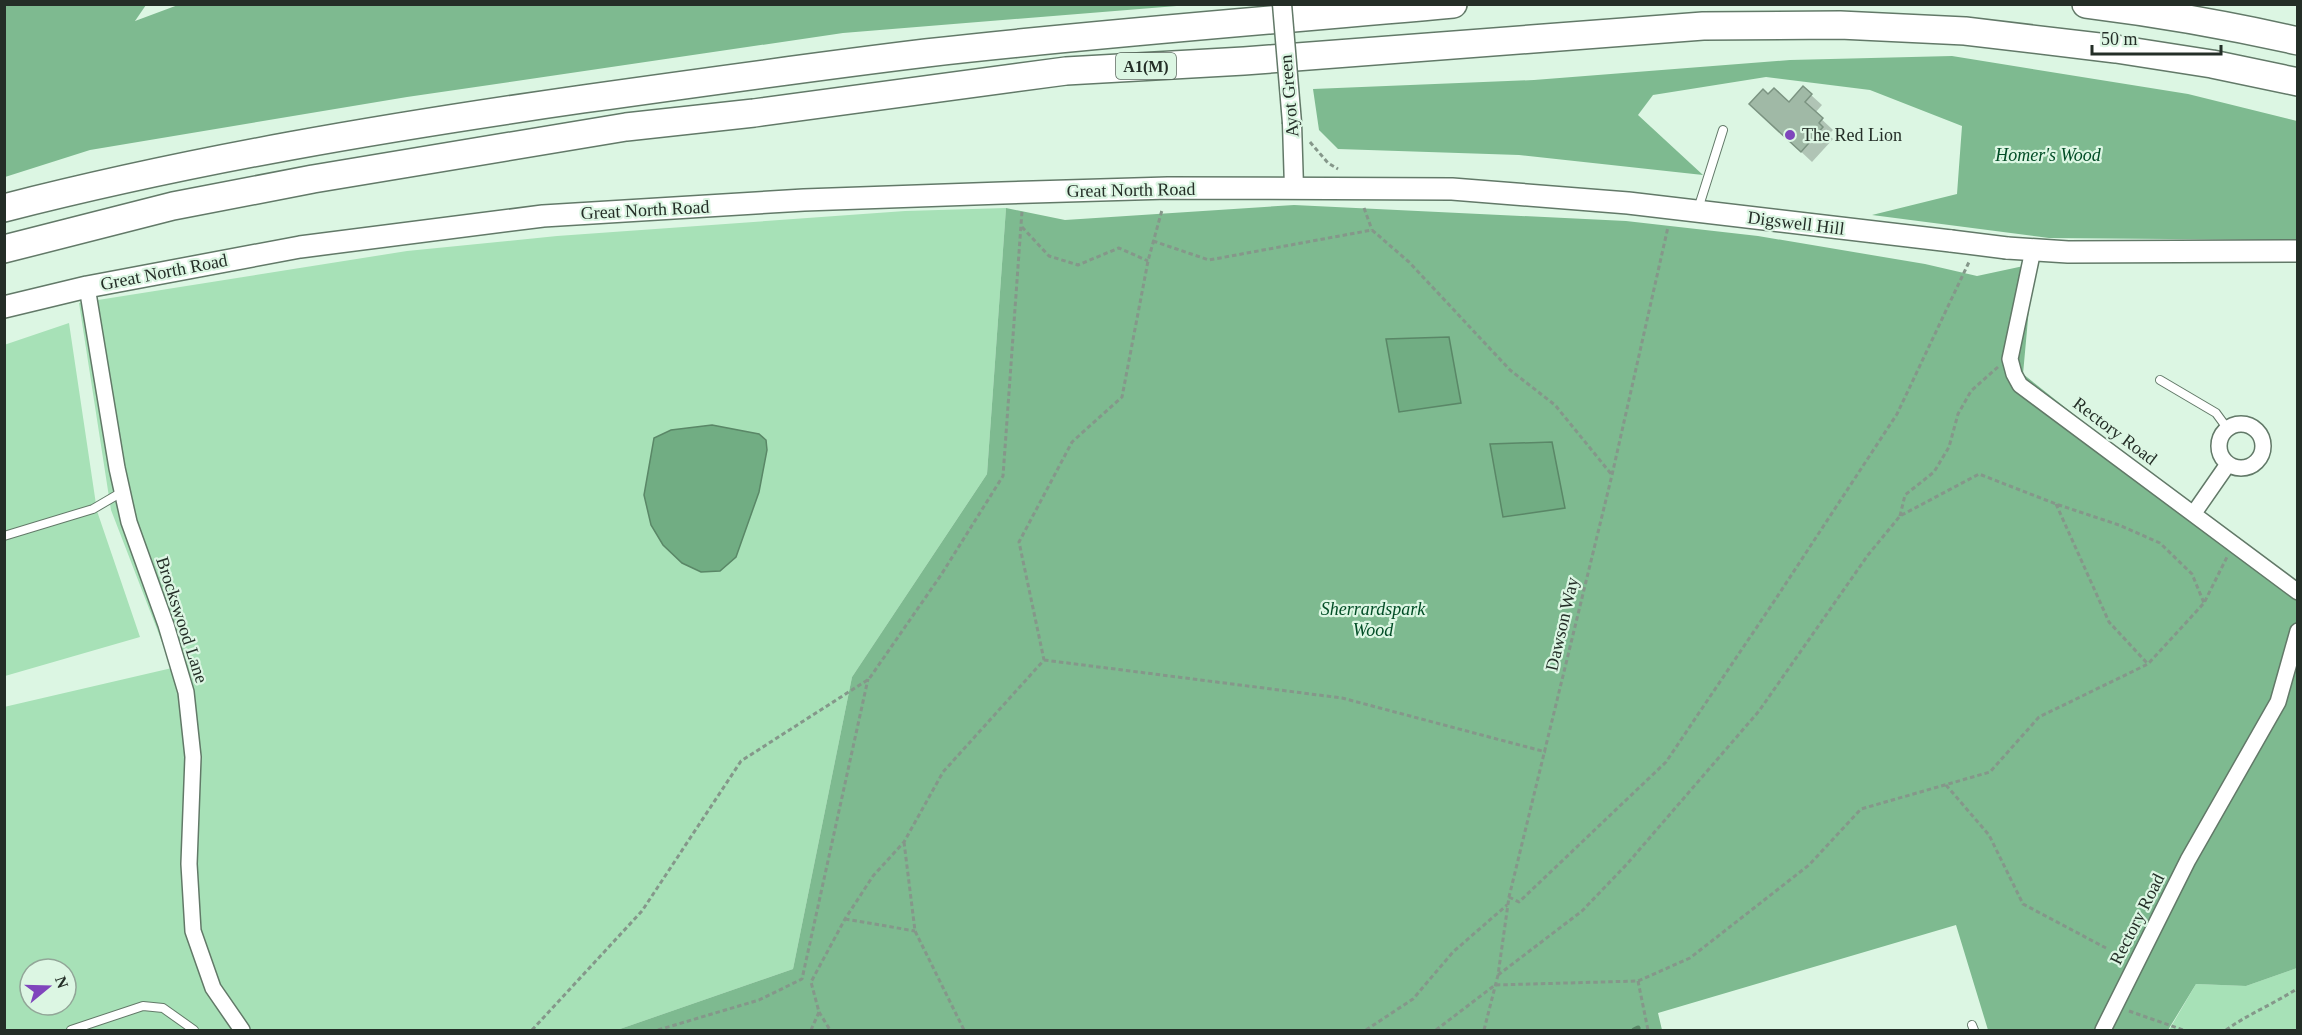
<svg xmlns="http://www.w3.org/2000/svg" width="2302" height="1035" font-family="'Times New Roman',serif">
  <rect width="100%" height="100%" fill="#dcf6e3"/>
  <path fill="#a7e1b7" fill-rule="evenodd" d="M1006,208L987,474L852,677L793,969L617,1030H5L4,707L172,668L111,510L79,303L407,251L557,236L905,211ZM30,969H66V1005H30Z
    M69,323L97,511L140,637L5,676L4,345Z
    M2297,968V1030H2169L2196,984L2246,986Z"/>
  <path fill="#7eba90" d="M178,5V4L1189,5L843,33L407,97L90,150L5,177V5H146L135,21Z
    M1952,56L2188,94L2297,121V240L2049,238L1872,215L1957,194L1962,126L1870,90L1766,77L1653,95L1638,115L1703,175L1519,155L1338,149L1319,130L1313,89L1534,80L1790,60Z
    M1294,205L1626,221L1758,236L1925,264L1977,276L2033,264L2023,374L2297,591V968L2246,986L2196,984L2168,1030H1988L1956,925L1658,1013L1662,1030H617L793,969L852,677L987,474L1006,208L1065,220Z"/>
  <path fill="#71ad83" stroke="#5a8767" stroke-width="1.5" d="M1449,337L1461,403L1399,412L1386,339Z
    M712,425L759,434L766,440L767,450L759,492L736,557L720,571L701,572L682,563L663,545L651,525L644,495L654,438L671,430Z
    M1552,442L1565,508L1503,517L1490,444Z"/>
  <path fill="#0003" d="M1811,95L1822,105L1815,113L1833,130L1828,135L1833,139L1812,162L1762,115L1768,96L1789,104Z"/>
  <g fill="none" stroke-linecap="round" stroke-linejoin="round">
    <path stroke="#5a8767" stroke-width="5" d="M1634,1030L1638,1028"/>
  </g>
  <path fill="#a0b9a6" stroke="#7b9381" stroke-width="1.5" d="M1803,86L1812,94L1805,102L1823,118L1819,123L1823,127L1801,152L1749,104L1763,89L1768,94L1774,88L1789,102Z"/>
  <g fill="none" stroke-linecap="round" stroke-linejoin="round">
    <defs>
      <path id="service" d="M1698,209L1723,130
        M2160,380L2216,413L2227,428
        M4,536L93,509L122,492
        M1972,1025L1974,1030
        M71,1030L143,1006L163,1008L194,1030"/>
      <path id="minor" d="M2033,250L2010,359L2014,374L2020,385L2298,592
        M87,287L117,468L129,522L166,625L186,692L193,757L189,864L193,931L213,988L242,1030
        M2219 446a22 22 0 1 1 44 0a22 22 0 1 1-44 0Z
        M2194,513L2228,464
        M2103,1030L2188,860L2278,702L2298,631"/>
      <path id="tertiary" d="M1292,123L1294,188"/>
      <path id="secondary" d="M2007,248L2068,252L2298,251
        M4,307L87,287L300,247L543,216L804,200L1002,193L1168,188L1452,189L1628,203L1951,241"/>
      <path id="motorway" d="M2086,4C2158,13 2228,25 2298,41
        M4,208C195,159 388,127 583,99C697,83 811,67 926,53C1101,33 1277,20 1453,4
        M4,249L173,206L313,179L626,127L754,113L1066,71L1244,61L1703,26L1840,25L1965,31L2116,49L2212,64L2298,82"/>
    </defs>
    <use href="#service" stroke="#627968" stroke-width="10"/>
    <use href="#minor" stroke="#627968" stroke-width="18"/>
    <use href="#tertiary" stroke="#627968" stroke-width="21"/>
    <use href="#secondary" stroke="#627968" stroke-width="24"/>
    <use href="#motorway" stroke="#627968" stroke-width="30"/>
    <path stroke="#85978a" stroke-width="3" stroke-dasharray="4.5 3" stroke-linecap="butt" d="M1310,142L1328,163L1338,169
      M1364,208L1372,230
      M1022,227L1049,256L1078,265L1119,248L1148,261
      M1153,241L1209,260L1372,230L1409,262L1510,370L1555,405L1612,475
      M2056,504L2109,622L2148,664
      M1900,516L1905,495L1934,472L1949,447L1958,414L1971,391L1998,367
      M1044,660L1342,698L1546,752
      M1946,785L1989,835L2023,904L2106,948
      M904,842L915,931L964,1030
      M1509,897L1519,902L1666,762L1775,600L1897,414L1969,262
      M845,919L915,931
      M1498,975L1582,911L1627,864L1759,711L1868,555L1900,516L1979,474L2056,504L2119,525L2160,543L2192,574L2204,603
      M1638,981L1648,1030
      M2129,1011L2183,1030
      M819,1012L830,1030
      M532,1030L642,911L741,761L869,679L941,575L1003,476L1022,211
      M658,1030L759,1000L802,979L868,679
      M811,1030L819,1012L811,982L845,919L873,876L904,842L943,772L1044,660L1019,542L1072,442L1122,397L1148,261L1162,210
      M1366,1030L1413,999L1453,952L1507,905
      M1436,1030L1495,985L1638,981L1690,958L1809,865L1861,809L1990,772L2039,717L2148,664L2204,603L2227,557
      M1484,1030L1498,975L1509,897L1612,475L1668,227
      M2226,1030C2248,1014 2274,1004 2298,988"/>
    <use href="#service" stroke="#fff" stroke-width="8"/>
    <use href="#minor" stroke="#fff" stroke-width="15"/>
    <use href="#tertiary" stroke="#fff" stroke-width="18"/>
    <use href="#secondary" stroke="#fff" stroke-width="21"/>
    <use href="#motorway" stroke="#fff" stroke-width="27"/>
    <defs>
      <path id="tertiary-bridge" d="M1282,4L1292,123"/>
      <path id="secondary-bridge" d="M1951,241L2007,248"/>
    </defs>
    <use href="#tertiary-bridge" stroke="#627968" stroke-width="21" stroke-linecap="butt"/>
    <use href="#secondary-bridge" stroke="#627968" stroke-width="24" stroke-linecap="butt"/>
    <use href="#tertiary-bridge" stroke="#fff" stroke-width="18"/>
    <use href="#secondary-bridge" stroke="#fff" stroke-width="21"/>
  </g>
  <circle fill="#7f45bc" stroke="#dcf6e3" stroke-width="2" cx="1790" cy="135" r="6"/>
  <g text-anchor="middle" stroke-width="4.5" stroke-linejoin="round" paint-order="stroke">
    <rect fill="#dcf6e3" stroke="#5b6a5f" stroke-width="1.5" x="1116" y="53" width="60" height="26" rx="4.5"/>
    <g font-size="16" font-weight="bold" fill="#242e27">
      <text x="1146" y="72">A1(M)</text>
    </g>
    <g font-size="18" fill="#242e27" stroke="#dcf6e3">
      <text transform="translate(1289 96) rotate(-95)" y="6">Ayot Green</text>
      <text transform="translate(1131 190) rotate(-1)" y="6">Great North Road</text>
      <text transform="translate(645 210) rotate(-3)" y="6">Great North Road</text>
      <text transform="translate(1796 223) rotate(7)" y="6">Digswell Hill</text>
      <text transform="translate(164 272) rotate(-11)" y="6">Great North Road</text>
      <text transform="translate(2115 431) rotate(37)" y="6">Rectory Road</text>
      <text transform="translate(182 620) rotate(72)" y="6">Brockswood Lane</text>
      <text transform="translate(1562 624) rotate(-77)" y="6">Dawson Way</text>
      <text transform="translate(2137 919) rotate(-63)" y="6">Rectory Road</text>
    </g>
    <g font-size="18" fill="#242e27" stroke="#dcf6e3" text-anchor="start">
      <text x="1802" y="141">The Red Lion</text>
    </g>
    <g font-size="18" font-style="italic" fill="#024d26" stroke="#dcf6e3">
      <text x="2048" y="161">Homer's Wood</text>
      <text x="1373" y="615">Sherrardspark<tspan x="1373" dy="21">Wood</tspan></text>
    </g>
  </g>
  <rect width="2302" height="1035" fill="none" stroke="#242e27" stroke-width="12"/>
  <g transform="translate(48 987) rotate(71)"><circle r="28" fill="#dcf6e3" stroke="#92a698" stroke-width="1.5"/>
  <path d="M0-4.5L10 22L0 15L-10 22Z" fill="#7f45bc"/>
  <text y="-9" font-size="16" font-weight="bold" text-anchor="middle" fill="#242e27">N</text>
  </g>
  <path d="M2092 45v9h129v-9" fill="none" stroke="#242e27" stroke-width="3"/>
  <text x="2101" y="45" font-size="18" fill="#242e27" stroke="#dcf6e3" stroke-width="4.5" paint-order="stroke">50 m</text>
</svg>
